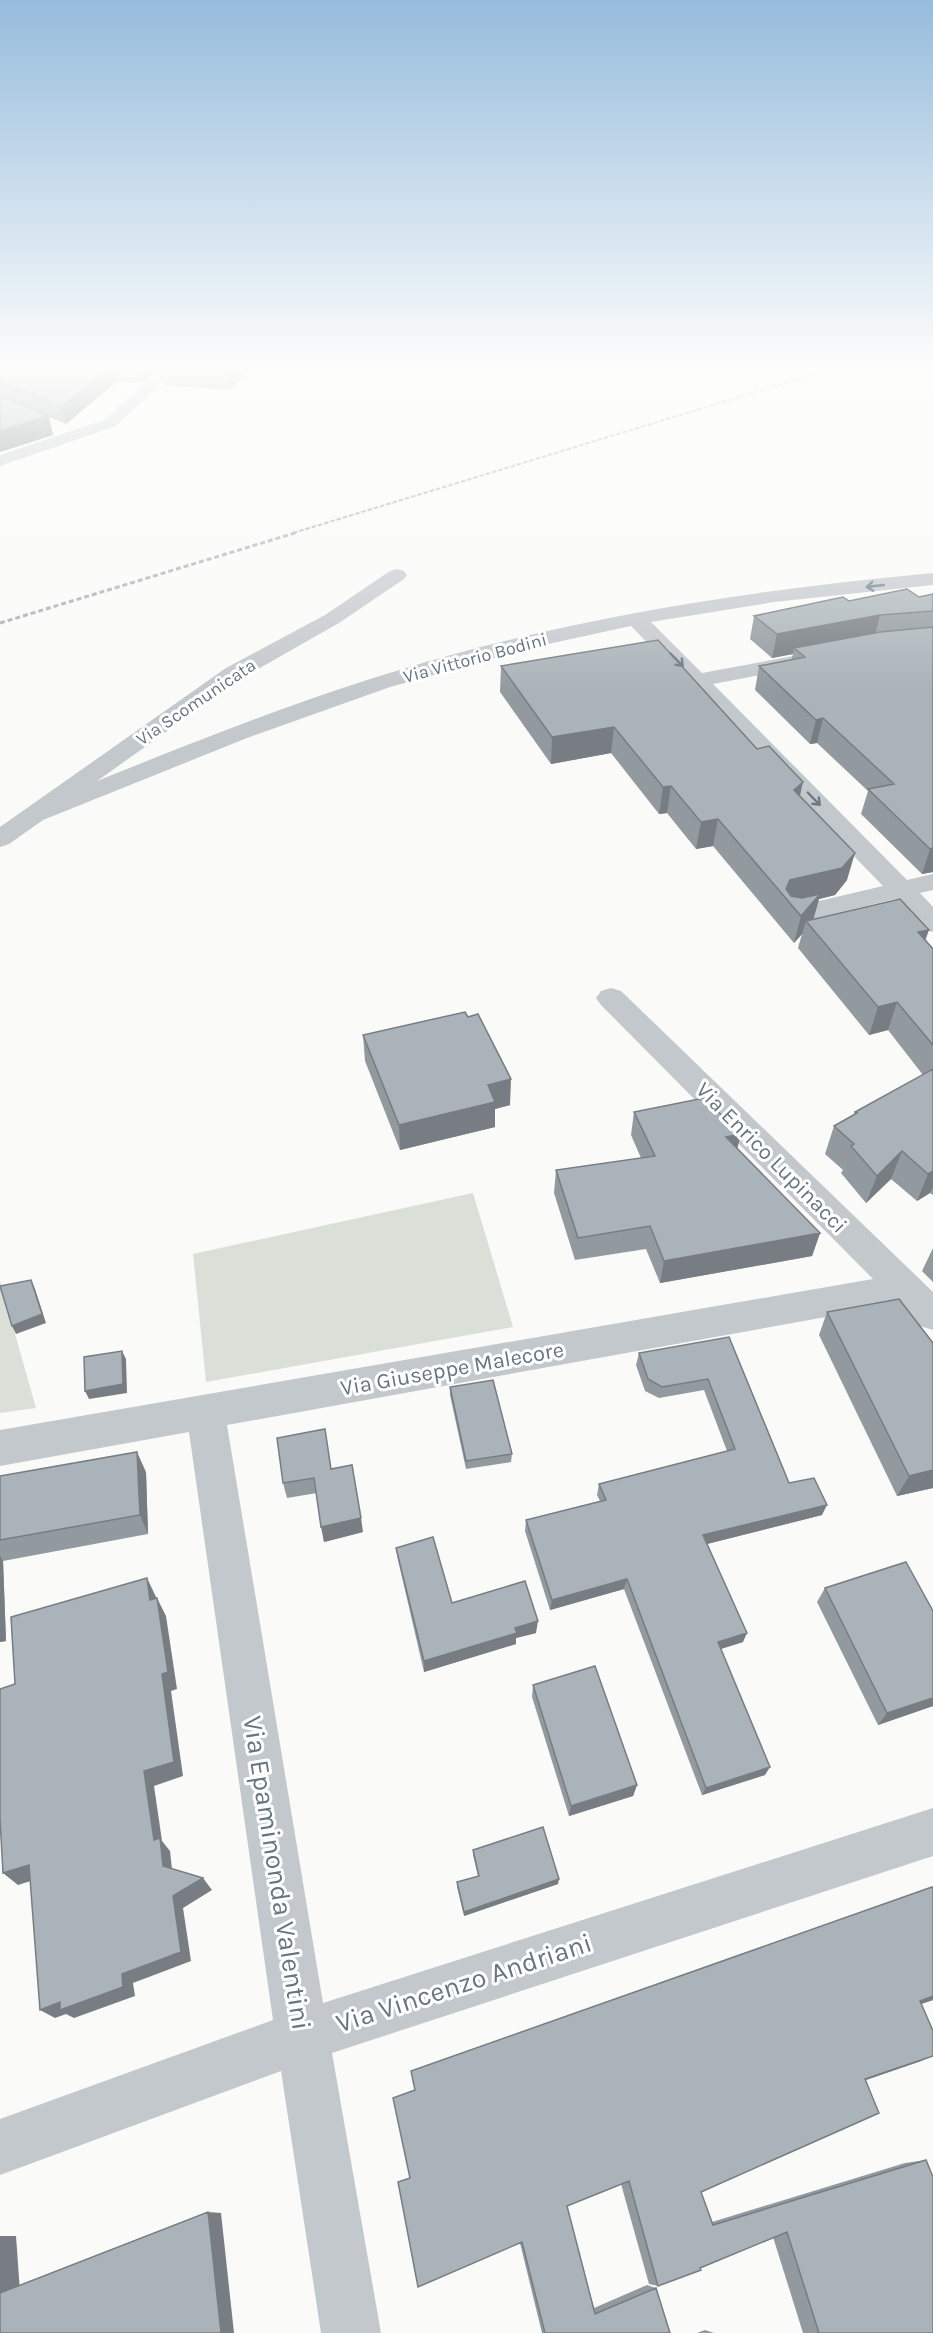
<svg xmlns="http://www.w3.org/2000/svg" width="933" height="2333" font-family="Karla,sans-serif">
  <rect width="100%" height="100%" fill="#fafaf8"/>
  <path fill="#dadfd7" d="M473,1193L513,1327L206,1382L193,1254Z
    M0,1281L36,1408L0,1413Z"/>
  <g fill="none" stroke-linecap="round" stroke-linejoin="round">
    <path fill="#c3c8cc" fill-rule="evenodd" d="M165,366H181L116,426L0,466V455L104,420Z
      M397,569L404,571L407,575L404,579L339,623L242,678L97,781C214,734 330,688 451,655C609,612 770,588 933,573V585L774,602L651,622L702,673L804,654L812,655L815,660L812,665L713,684L907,880L933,874V890L920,893L933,907V932L923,929L895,899L795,923L785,921L781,915L785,909L883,886L631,626L539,646L390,687L247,738L43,820L9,844L0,847V827L226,668L325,615L390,571Z
      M611,988L621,991L933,1292V1330L920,1326L898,1304L227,1425L323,2003L933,1808V1856L332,2053L381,2333H321L281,2071L0,2175V2119L273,2020L189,1432L0,1466V1430L873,1279L601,1005L596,998L601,991Z"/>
    <path stroke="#a2aab0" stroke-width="2" stroke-dasharray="4.5 2" stroke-linecap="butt" d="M293,533L841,366"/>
    <path stroke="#a2aab0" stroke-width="3" stroke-dasharray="5 3" stroke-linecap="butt" d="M0,623L298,532"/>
  </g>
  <path fill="#929a9f" d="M0,366H252L230,390L164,385L161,367L142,383L116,382L66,424L49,417L53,435L0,452Z
    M933,594V872L922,874L861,814L868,791L817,743L810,744L755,690L759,666L791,660L793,654L772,658L750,639L754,616L849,601L919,597Z
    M501,666L799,796L847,880L835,895L819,899L813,919L926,940L933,949V1195L930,1193L917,1201L891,1179L866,1203L841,1173L843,1170L825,1154L834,1126L854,1115L855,1112L923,1075L888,1030L869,1035L798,948L802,934L794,943L713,846L696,849L667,813L659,814L611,753L551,764L500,692Z
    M363,1035L510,1105L495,1109V1127L400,1150L365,1061Z
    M634,1112L737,1149L820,1233L812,1256L660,1283L646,1249L575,1260L554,1193L556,1170L641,1158L631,1135Z
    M933,1248V1282L922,1271Z
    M827,1312L933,1488L897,1496L819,1335Z
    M729,1337L789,1483L822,1515L707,1544L743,1642L721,1649L765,1775L702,1795L624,1589L550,1610L525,1531L526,1520L600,1501L597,1495L599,1484L727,1451L704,1390L659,1398L645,1391L636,1365L639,1353Z
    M450,1387L512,1454L511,1462L466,1469L450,1395Z
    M325,1429L331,1469L363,1532L324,1542L317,1493L287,1498L283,1483Z
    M146,1472L148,1534L3,1561L6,1641L0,1642V1476Z
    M396,1548L452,1603L536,1633L516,1638V1644L424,1672L398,1560Z
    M825,1588L933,1611V1706L878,1725L817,1602Z
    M533,1685L637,1785L633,1796L569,1816L532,1697Z
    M473,1850L558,1884L464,1916L457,1887V1882L478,1876L473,1855Z
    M933,1889V2000L921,2004V2061L865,2080L701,2192L712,2222L905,2163L926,2160L933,2333H803L773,2237L658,2286L649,2284L621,2184L567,2206L594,2308L647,2285L656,2288L670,2333H542L520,2243L410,2178Z
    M705,2330L714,2333H697Z"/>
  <path fill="#777d82" d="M110,366H114L116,382L66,424L62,406Z
    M139,366H162L142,383Z
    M233,366H252L230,390L227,372Z
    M48,416L53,435L0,452V431Z
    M880,615L874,639L794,648L793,654L772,658L777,634Z
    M823,718L817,743L810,744L816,720Z
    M614,727L611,753L551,764L552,737Z
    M803,782L797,809L794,790Z
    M671,786L667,813L659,814L663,787Z
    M718,819L713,846L696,849L701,822Z
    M933,848V872L922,874L930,849Z
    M855,853L847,880L835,895L819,899L813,921H806L802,934L794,943L801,916L792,905L786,889L790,880Z
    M929,930L919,958L918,932Z
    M897,1002L888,1030L869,1035L878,1007Z
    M511,1079L510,1105L495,1109V1127L400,1150L399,1125L488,1085Z
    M741,1134L735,1158L726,1137Z
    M902,1151L891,1179L866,1203L877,1176Z
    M933,1171V1187L930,1193L917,1201L928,1174Z
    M820,1233L812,1256L660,1283L664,1261Z
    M31,1280L35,1289L46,1323L16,1334L12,1326Z
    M122,1351L126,1359L127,1393L89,1399L85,1391Z
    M137,1452L146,1472L148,1534L140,1515Z
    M933,1470V1488L897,1496L909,1476Z
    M827,1505L822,1515L699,1546L703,1535Z
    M361,1518L363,1532L324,1542L321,1527Z
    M0,1556L3,1561L6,1641L0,1642Z
    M147,1578L156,1597L159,1618L150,1600Z
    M627,1579L624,1589L550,1610L552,1600Z
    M157,1598L166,1616L177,1689L171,1691L183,1776L154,1786L162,1841L170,1851L173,1878L163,1866L154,1840L144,1771L162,1674Z
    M538,1621L536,1633L516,1638V1644L424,1672V1661L515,1628Z
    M747,1633L743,1642L714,1651L718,1642Z
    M933,1698V1706L878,1725L887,1713Z
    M770,1767L765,1775L702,1795L706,1788Z
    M637,1785L633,1796L569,1816L571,1806Z
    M29,1865L43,1877L18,1885L3,1873Z
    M203,1878L212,1890L183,1908L191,1961L133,1983L135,1996L74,2018L66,2014L55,2018L40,2010L173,1896Z
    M559,1879L558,1884L464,1916V1912Z
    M933,1996V2000L900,2011L920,2001Z
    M933,2056L921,2061L846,2087L865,2079Z
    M208,2212L221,2213L234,2333H221Z
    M0,2236H16L20,2292L0,2294Z"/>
  <path fill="#aab3b9" stroke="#777d82" stroke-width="1.5" d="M0,366H110L62,406L0,381Z
    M162,366H233L227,372L161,367Z
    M0,396L48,416L0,431Z
    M907,589L919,597L933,594V611L880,615L777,634L754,616L843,597L849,601Z
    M933,627V848L930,849L868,789L894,784L823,718L816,720L759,666L805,657L794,648L880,632Z
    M658,640L757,749L769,746L803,782L794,790L855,853L842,868L790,880L786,889L791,896L802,898L820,894L801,916L718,819L701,822L671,786L663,787L614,727L552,737L501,666Z
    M900,899L929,930L918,932L933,949V1045L897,1002L878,1007L806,921Z
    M465,1012L468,1017L478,1014L511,1079L488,1085L495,1102L399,1125L363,1035Z
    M933,1069V1171L928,1174L902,1151L877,1176L851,1146L854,1144L834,1126L857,1113L855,1112Z
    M704,1098L741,1134L726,1137L820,1233L664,1261L650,1226L578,1238L556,1170L655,1156L634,1112Z
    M31,1280L42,1314L12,1326L0,1286Z
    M899,1299L933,1343V1470L909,1476L827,1312Z
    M729,1337L789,1483L814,1478L827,1505L703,1535L747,1633L718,1642L770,1767L706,1788L627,1579L552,1600L526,1520L606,1500L599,1484L735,1449L708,1379L662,1387L648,1379L639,1353Z
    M122,1351L123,1384L85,1391L84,1357Z
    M493,1380L512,1454L466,1461L450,1387Z
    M325,1429L331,1469L352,1465L361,1518L321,1527L314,1478L283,1483L277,1438Z
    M137,1452L140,1515L0,1540V1476Z
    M433,1537L452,1603L525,1581L538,1621L515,1628L517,1633L424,1661L396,1548Z
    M906,1562L933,1611V1698L887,1713L825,1588Z
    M147,1578L150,1600L157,1598L168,1672L162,1674L174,1762L144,1771L154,1840L160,1838L163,1866L203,1878L173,1896L181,1952L122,1974L123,1987L60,2010V2002L40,2010L29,1865L3,1873L0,1819V1689L15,1684L11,1617Z
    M595,1666L637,1785L571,1806L533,1685Z
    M543,1827L559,1879L464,1912L457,1882L479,1876L473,1850Z
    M932,1887L933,1889V1996L920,2001L933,2031V2056L865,2079L879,2113L701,2192L713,2225L926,2160L933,2177V2333H819L787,2232L700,2268L701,2270L658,2286L629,2181L567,2206L595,2314L656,2288L670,2333H545L522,2242L418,2287L398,2182L410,2178L393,2098L415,2090L411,2071Z
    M208,2212L221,2333H0V2293Z"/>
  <defs><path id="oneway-shaft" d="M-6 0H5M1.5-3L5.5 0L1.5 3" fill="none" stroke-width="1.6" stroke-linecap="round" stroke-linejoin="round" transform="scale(1.5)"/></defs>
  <g stroke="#6a7a87">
    <use href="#oneway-shaft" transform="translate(875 586) rotate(174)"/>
    <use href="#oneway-shaft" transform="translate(677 660) rotate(45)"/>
    <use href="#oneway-shaft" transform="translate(814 799) rotate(46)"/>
  </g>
  <linearGradient id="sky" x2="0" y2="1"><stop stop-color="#96bcdc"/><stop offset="0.53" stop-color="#fdfdfc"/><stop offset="1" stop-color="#fdfdfc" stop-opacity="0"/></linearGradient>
  <rect width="933" height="693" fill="url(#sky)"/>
  <g text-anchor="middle" stroke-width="6" stroke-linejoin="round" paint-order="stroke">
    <g font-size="18" fill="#657683" stroke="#fff">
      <text transform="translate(475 658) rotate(-15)" y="6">Via Vittorio Bodini</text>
      <text transform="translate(196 702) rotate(-34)" y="6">Via Scomunicata</text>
    </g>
    <g font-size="22" fill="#657683" stroke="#fff">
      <text transform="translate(772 1157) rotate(45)" y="8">Via Enrico Lupinacci</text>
      <text transform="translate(452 1368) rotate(-10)" y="8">Via Giuseppe Malecore</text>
    </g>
    <g font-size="27" fill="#657683" stroke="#fff">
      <text transform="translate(277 1873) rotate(81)" y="9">Via Epaminonda Valentini</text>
      <text transform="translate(464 1983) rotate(-18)" y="9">Via Vincenzo Andriani</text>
    </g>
  </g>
</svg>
